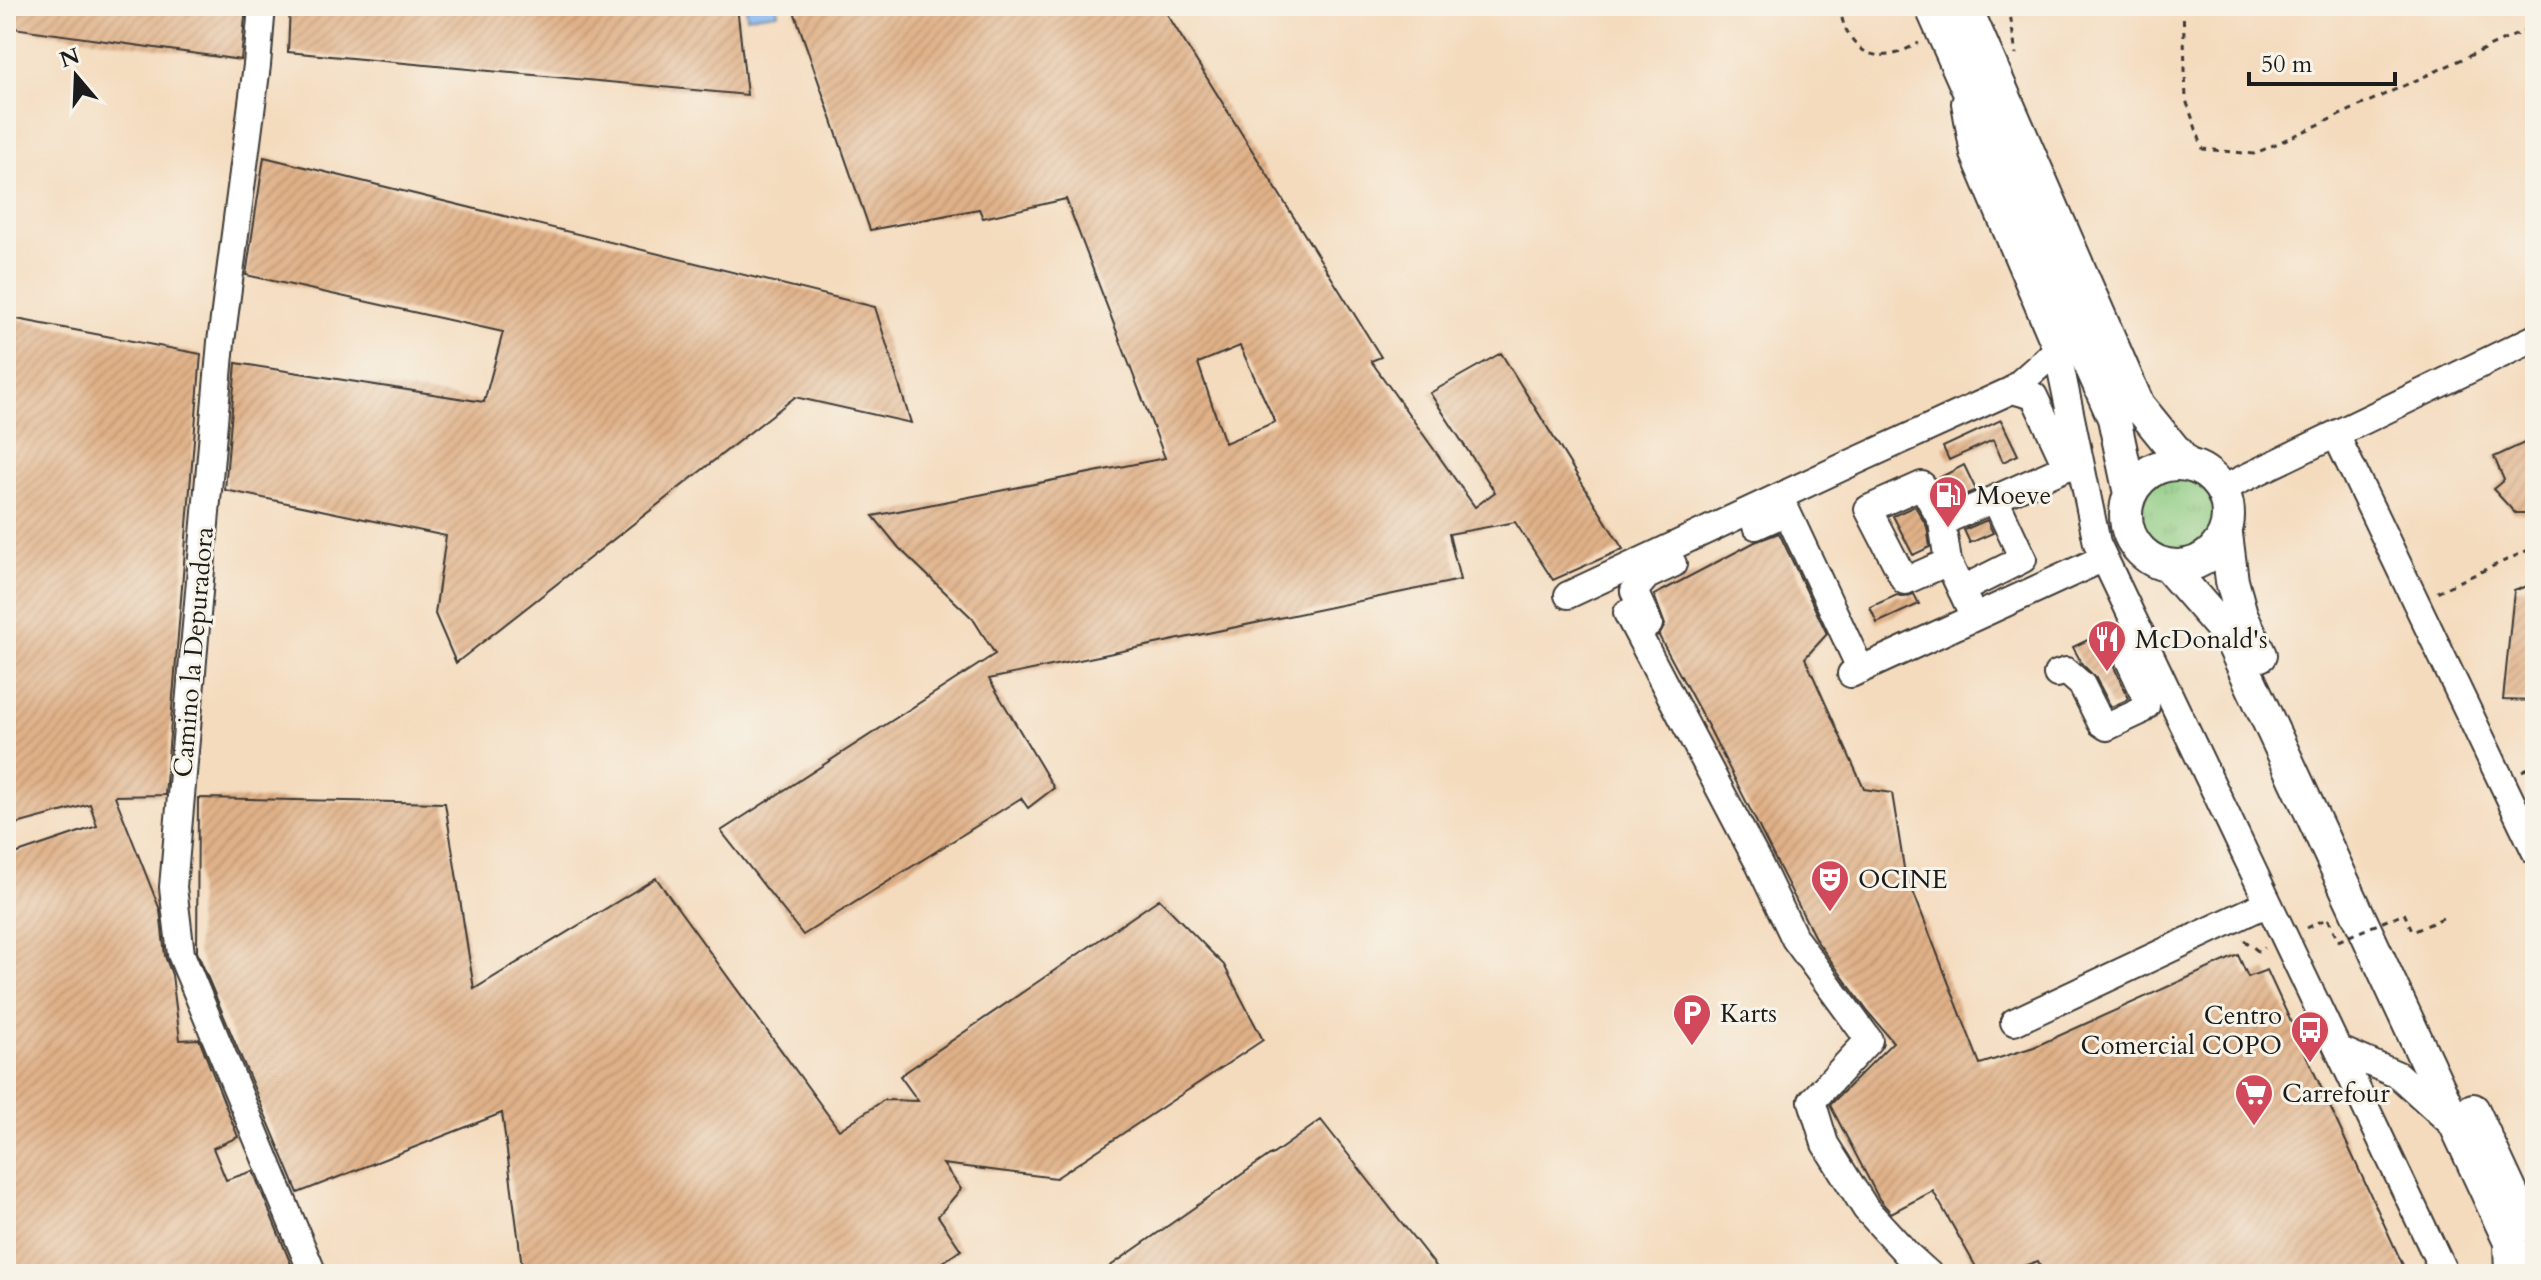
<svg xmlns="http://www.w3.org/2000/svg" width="2541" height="1280" font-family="Cardo,serif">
  <defs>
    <pattern id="grass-tufts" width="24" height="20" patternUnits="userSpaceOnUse" patternTransform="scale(2)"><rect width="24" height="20" fill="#8dcb82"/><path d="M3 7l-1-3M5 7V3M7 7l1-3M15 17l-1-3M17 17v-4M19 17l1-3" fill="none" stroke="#79ae70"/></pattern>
    <pattern id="water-ripples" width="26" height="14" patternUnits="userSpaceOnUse" patternTransform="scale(2)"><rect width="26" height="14" fill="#85b6f1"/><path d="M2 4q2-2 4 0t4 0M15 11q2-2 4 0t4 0" fill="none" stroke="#729cce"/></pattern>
    <pattern id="building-hatch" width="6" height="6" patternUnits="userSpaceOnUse" patternTransform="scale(2)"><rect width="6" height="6" fill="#e0b188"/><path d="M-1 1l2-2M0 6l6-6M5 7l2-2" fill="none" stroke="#c09875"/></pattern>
  </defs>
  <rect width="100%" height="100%" fill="#f7f3e8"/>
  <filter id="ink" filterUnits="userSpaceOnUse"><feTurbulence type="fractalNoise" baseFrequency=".0125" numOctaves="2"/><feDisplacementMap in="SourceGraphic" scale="16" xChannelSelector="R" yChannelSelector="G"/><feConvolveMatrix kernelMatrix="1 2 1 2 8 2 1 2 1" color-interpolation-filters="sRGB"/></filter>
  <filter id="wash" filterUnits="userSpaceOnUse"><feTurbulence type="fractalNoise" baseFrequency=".006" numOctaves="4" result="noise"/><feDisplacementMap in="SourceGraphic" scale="32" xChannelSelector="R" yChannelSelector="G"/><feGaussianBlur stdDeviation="1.8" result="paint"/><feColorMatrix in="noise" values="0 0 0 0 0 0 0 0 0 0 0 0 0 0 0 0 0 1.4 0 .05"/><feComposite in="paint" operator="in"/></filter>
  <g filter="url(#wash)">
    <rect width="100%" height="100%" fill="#f4dbbe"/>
    <path fill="url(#grass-tufts)" stroke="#54744f" stroke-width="2" d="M2133 516a43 43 0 1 1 86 0a43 43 0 1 1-86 0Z"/>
    <path fill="url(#water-ripples)" stroke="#506986" stroke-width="2" d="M746,6H777L778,13L747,17Z"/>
    <g id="blocks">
      <path fill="url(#building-hatch)" fill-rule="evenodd" d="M6,6H246L241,60L6,27Z
        M290,6H737L747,95L288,52Z
        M807,6H1162L1381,357L1371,361L1475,507L1495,492L1430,393L1501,353L1623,549L1553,580L1515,522L1449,534L1460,580L989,679L1054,788L1028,808L1021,798L803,935L721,831L995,654L973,619L899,548L873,516L1165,458L1066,199L983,218L979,209L870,230L794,11ZM1240,346L1275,422L1225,443L1198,363Z
        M264,157L875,307L911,423L795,397L456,663L435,614L446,536L225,490L236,363L484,402L503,332L246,275Z
        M6,317L201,354L165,795L115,796L160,910L165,956L172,975L180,1040L199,1039L238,1137L213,1148L226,1180L253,1171L295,1274H6V857L97,826L90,804L6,827Z
        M2001,420L2018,455L2003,462L1993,440L1949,460L1943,447Z
        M2535,438V513H2515L2493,489L2504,480L2494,457Z
        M1964,465L1976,490L1950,501L1939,478Z
        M1915,506L1927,527L1930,547L1913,555L1893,516Z
        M1987,520L1993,533L1970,543L1964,530Z
        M1779,533L1827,634L1805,658L1864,789L1892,793L1904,868L1980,1064L2034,1047L2238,955L2248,977L2267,970L2407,1274H2044L2038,1261L2000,1274H1980L1933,1191L1891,1213L1879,1199L1830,1105L1893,1042L1868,1012L1816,940L1709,728L1659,636L1665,625L1654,595L1755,542Z
        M2535,583V701L2503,700L2514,591Z
        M1914,594L1919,604L1877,623L1870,607L1897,595L1904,597Z
        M2107,631L2104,640L2105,648L2129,699L2111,707L2096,678L2082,664L2073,647Z
        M198,798L445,803L474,989L656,878L839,1130L884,1100L918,1101L900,1076L1159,899L1224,965L1263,1040L1056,1178L943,1164L961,1189L938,1216L961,1250L925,1274H523L502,1113L298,1193L197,952Z
        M1321,1120L1442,1274H1099L1271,1154L1272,1155Z"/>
    </g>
  </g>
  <g filter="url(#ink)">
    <use href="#blocks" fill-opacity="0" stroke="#3c3934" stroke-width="2"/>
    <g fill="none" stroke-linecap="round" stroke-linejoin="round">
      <defs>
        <path id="minor" d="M262,6L257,65L221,342L173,887L181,954L313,1274
          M1965,103L1974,154L2057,350L2097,543L2445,1274
          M2012,390L2034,396L2067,467
          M2336,435L2535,851
          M2222,489L2535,338
          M1942,522L2080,461
          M1756,526L1787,512L1861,670
          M1948,562L1905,581L1868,509L1922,485L1942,522L1948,562L1974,617
          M1961,590L2023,559L1995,499
          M1568,595L1847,465L2012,390L2057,350
          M1637,609L1627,613L1759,864L1795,939L1869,1040L1812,1101L1825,1144L1866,1209L1908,1255L1929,1274
          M1649,624L1634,591L1647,576L1673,564
          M1851,674L2104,558
          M2057,674L2066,671L2082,685L2101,723L2107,727L2139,712L2146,706V697L2120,641L2140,632
          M2014,1022L2268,903
          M2338,1049L2398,1075L2453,1125"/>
        <path id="major" d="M1931,6L2114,418L2130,494
          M1965,6L2138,405L2186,464
          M2126 515a51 51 0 1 1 102 0a51 51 0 1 1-102 0Z
          M2226,534L2232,581L2241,614L2260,655
          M2168,566L2229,636L2510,1242L2511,1274
          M2473,1110L2517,1205L2535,1227"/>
      </defs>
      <use href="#minor" stroke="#3c3934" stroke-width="30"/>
      <use href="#major" stroke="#3c3934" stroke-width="36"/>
      <path stroke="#3c3934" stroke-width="3" stroke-dasharray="6 6" stroke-linecap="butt" d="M1840,6C1842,32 1858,60 1889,55C1899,54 1910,47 1919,43
        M2009,6L2016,55
        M2183,6L2186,100L2203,149L2254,154L2535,26
        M2437,592L2535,547
        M2522,771L2535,765
        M2404,913L2413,932L2447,916
        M2307,928L2328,918L2338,941
        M2244,940L2258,951L2264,948"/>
      <use href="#minor" stroke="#fff" stroke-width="26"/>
      <use href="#major" stroke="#fff" stroke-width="32"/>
      <path stroke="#3c3934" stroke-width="3" stroke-dasharray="6 6" stroke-linecap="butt" d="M2338,941L2404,913"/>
    </g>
  </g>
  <defs>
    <symbol id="fuel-pin" viewBox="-11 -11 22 30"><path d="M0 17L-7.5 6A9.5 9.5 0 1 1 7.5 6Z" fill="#d1495b" stroke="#f7f3e8"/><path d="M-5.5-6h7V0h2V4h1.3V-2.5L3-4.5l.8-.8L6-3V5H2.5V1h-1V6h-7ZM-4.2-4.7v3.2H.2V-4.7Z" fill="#fff"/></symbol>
    <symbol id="restaurant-pin" viewBox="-11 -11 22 30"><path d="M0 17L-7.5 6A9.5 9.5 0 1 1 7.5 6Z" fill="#d1495b" stroke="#f7f3e8"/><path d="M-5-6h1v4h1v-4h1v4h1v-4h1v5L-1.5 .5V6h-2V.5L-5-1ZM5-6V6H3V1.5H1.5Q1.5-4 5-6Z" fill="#fff"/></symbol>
    <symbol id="theatre-pin" viewBox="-11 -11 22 30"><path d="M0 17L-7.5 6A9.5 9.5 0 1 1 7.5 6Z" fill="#d1495b" stroke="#f7f3e8"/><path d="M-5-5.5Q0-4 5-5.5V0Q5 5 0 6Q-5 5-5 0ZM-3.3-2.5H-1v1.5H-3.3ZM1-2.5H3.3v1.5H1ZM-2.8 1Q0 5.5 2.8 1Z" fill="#fff"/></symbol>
    <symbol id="parking-pin" viewBox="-11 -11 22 30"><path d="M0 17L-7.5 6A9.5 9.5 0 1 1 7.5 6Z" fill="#d1495b" stroke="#f7f3e8"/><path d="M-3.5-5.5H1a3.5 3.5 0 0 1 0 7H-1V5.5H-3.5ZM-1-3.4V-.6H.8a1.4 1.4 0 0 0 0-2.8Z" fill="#fff"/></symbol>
    <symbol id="bus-pin" viewBox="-11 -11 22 30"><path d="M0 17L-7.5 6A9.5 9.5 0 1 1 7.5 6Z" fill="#d1495b" stroke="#f7f3e8"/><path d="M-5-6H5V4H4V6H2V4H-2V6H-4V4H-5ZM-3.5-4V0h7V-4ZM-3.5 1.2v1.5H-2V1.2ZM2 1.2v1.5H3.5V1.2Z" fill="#fff"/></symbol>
    <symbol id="supermarket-pin" viewBox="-11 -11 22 30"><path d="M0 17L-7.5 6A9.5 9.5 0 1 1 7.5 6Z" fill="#d1495b" stroke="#f7f3e8"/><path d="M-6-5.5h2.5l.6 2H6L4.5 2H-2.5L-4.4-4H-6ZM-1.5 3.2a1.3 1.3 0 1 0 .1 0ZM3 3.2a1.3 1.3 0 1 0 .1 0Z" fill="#fff"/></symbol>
  </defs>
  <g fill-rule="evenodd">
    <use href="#fuel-pin" x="1926" y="473" width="44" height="60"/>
    <use href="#restaurant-pin" x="2085" y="617" width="44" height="60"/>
    <use href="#theatre-pin" x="1808" y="857" width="44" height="60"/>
    <use href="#parking-pin" x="1670" y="991" width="44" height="60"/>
    <use href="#bus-pin" x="2288" y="1008" width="44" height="60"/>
    <use href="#supermarket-pin" x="2232" y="1071" width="44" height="60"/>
  </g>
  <g text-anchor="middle" stroke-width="6" stroke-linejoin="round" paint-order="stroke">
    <g font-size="26" fill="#1c1c1c" stroke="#f7f3e8" text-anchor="start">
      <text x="1976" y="504">Moeve</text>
      <text x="2135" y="648">McDonald's</text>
      <text x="1858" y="888">OCINE</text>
      <text x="1720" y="1022">Karts</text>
      <text x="2282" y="1024" text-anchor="end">Centro<tspan x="2282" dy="30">Comercial COPO</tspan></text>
      <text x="2282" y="1102">Carrefour</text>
    </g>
    <g font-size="26" fill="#1c1c1c" stroke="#f7f3e8">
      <text transform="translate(193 652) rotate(-85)" y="9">Camino la Depuradora</text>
    </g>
  </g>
  <rect width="2541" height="1280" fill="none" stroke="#f7f3e8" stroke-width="32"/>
  <g transform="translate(76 76) rotate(341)" stroke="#f7f3e8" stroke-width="6" paint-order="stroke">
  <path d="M0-6L14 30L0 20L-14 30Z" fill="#1c1c1c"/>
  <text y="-12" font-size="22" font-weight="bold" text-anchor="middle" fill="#1c1c1c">N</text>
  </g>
  <path d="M2249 72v12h146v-12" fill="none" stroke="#1c1c1c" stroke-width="4"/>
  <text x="2261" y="72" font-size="24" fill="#1c1c1c" stroke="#f7f3e8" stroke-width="6" paint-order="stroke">50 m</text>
</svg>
